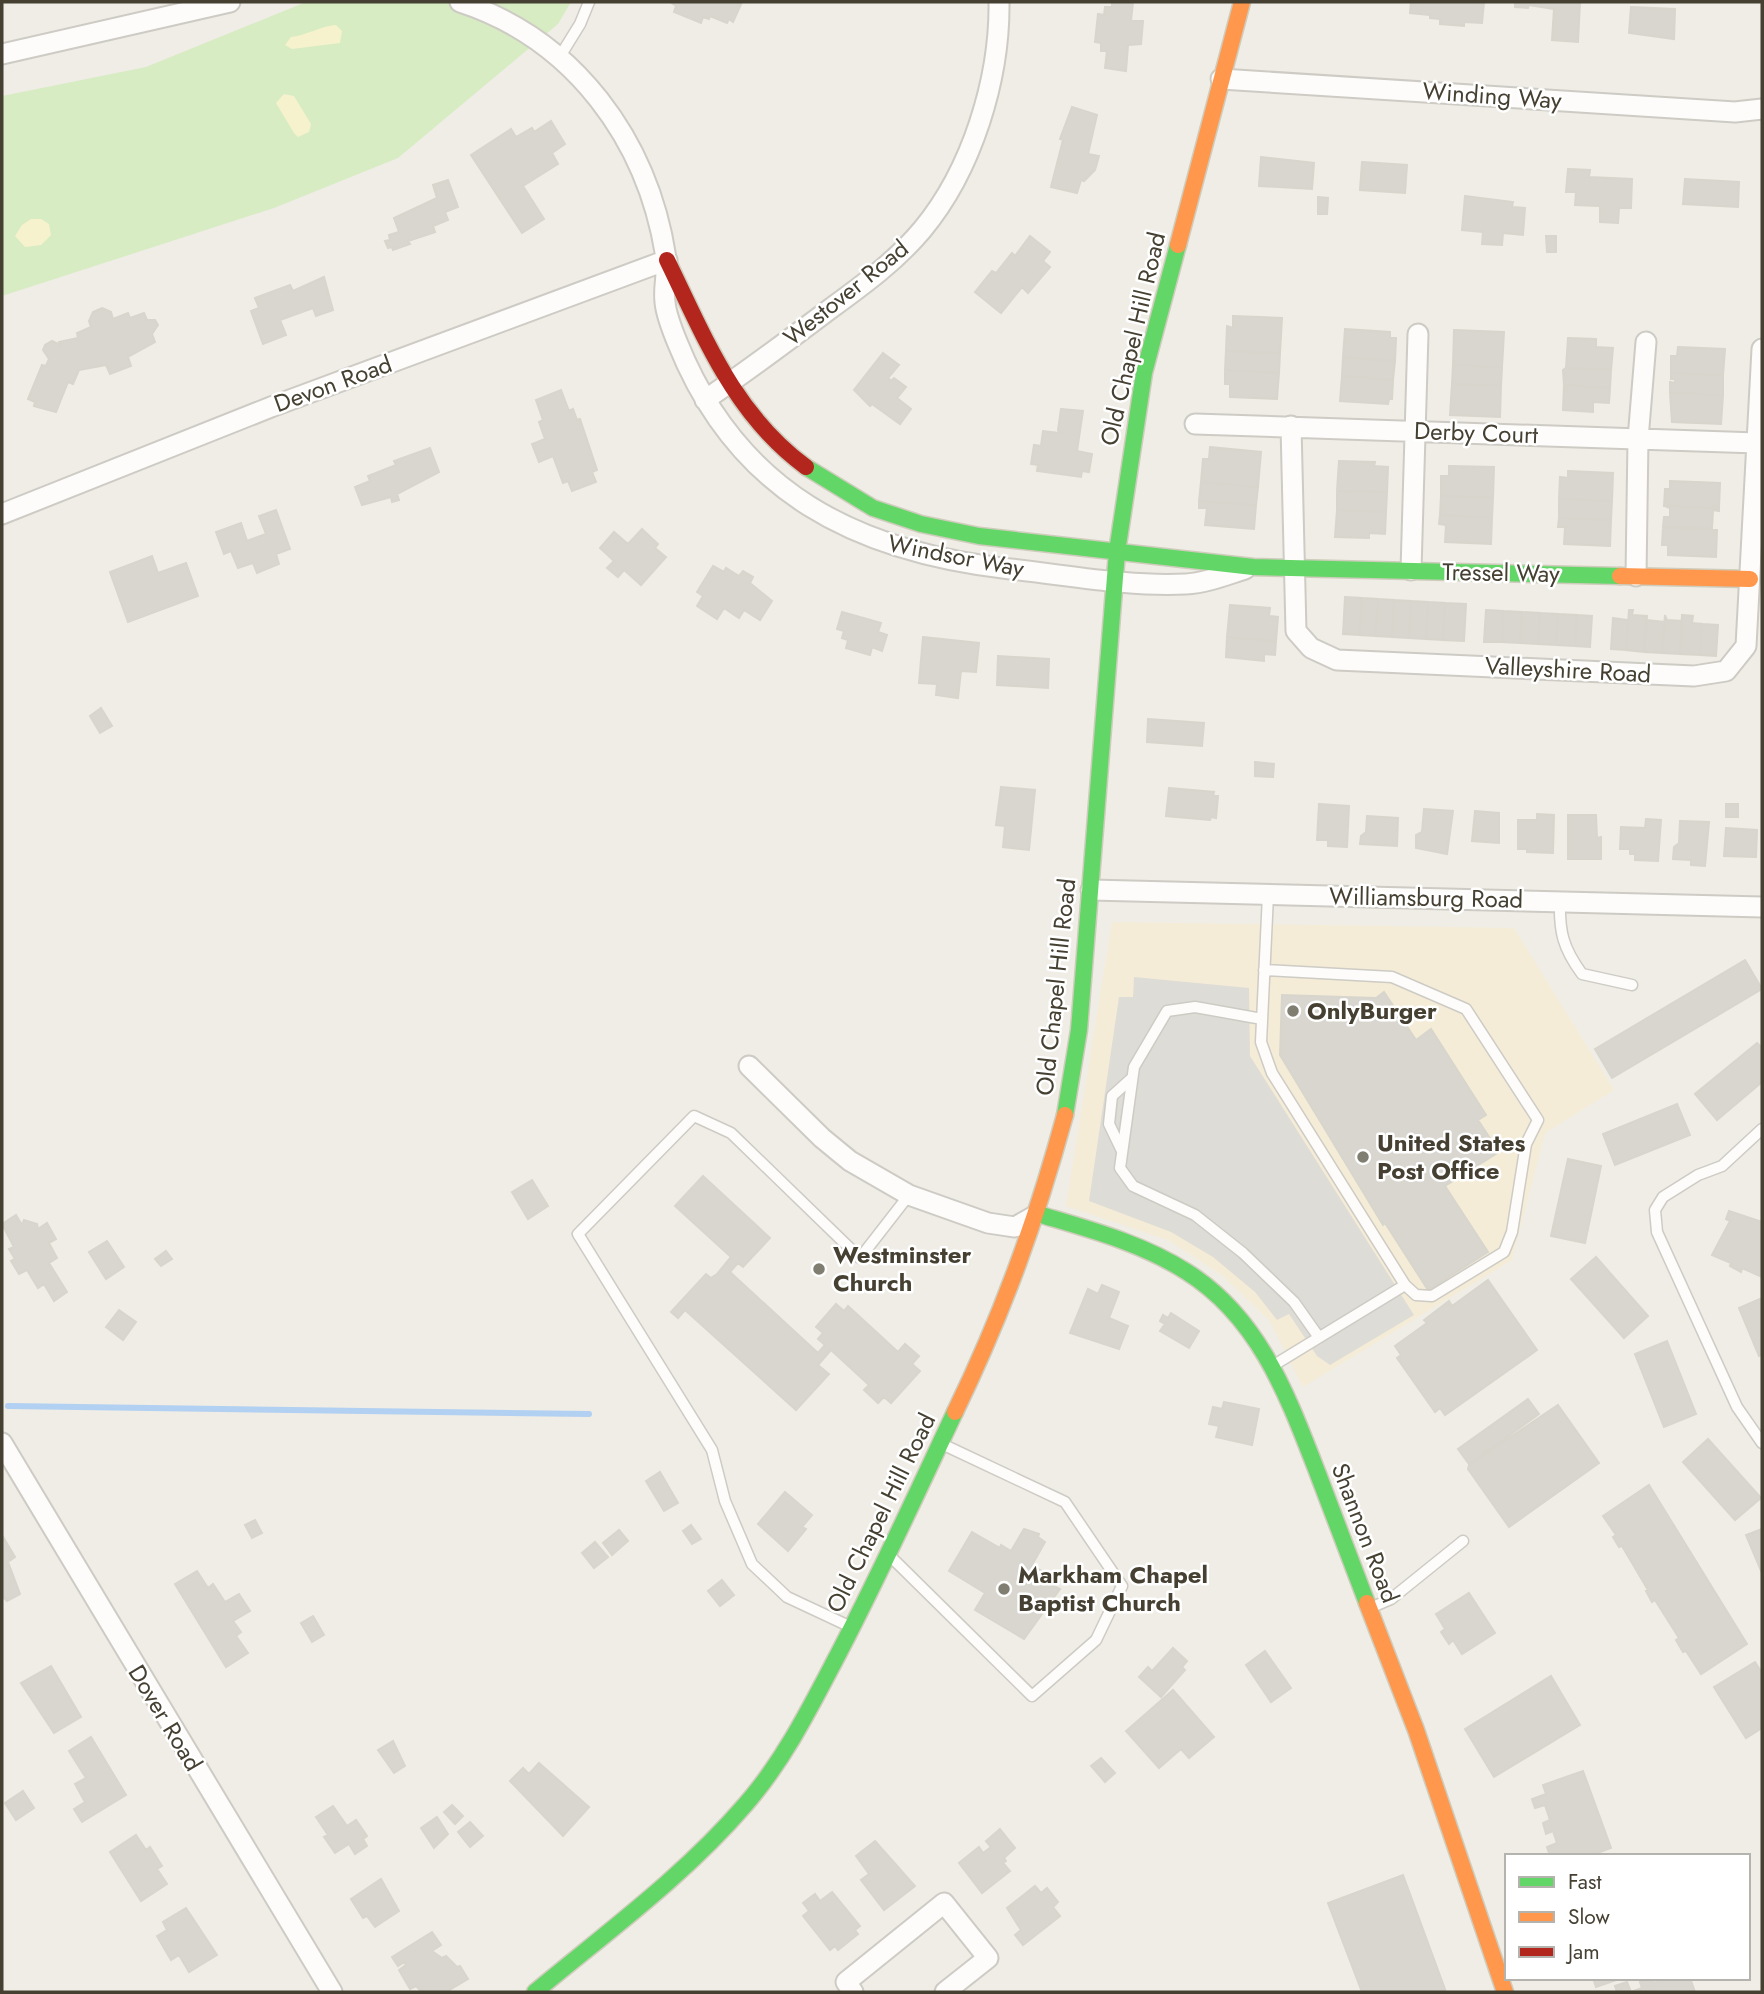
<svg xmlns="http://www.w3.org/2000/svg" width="1764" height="1994" font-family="Jost,sans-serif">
  <rect width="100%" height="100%" fill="#efede6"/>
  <path fill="#f4ecd7" d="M1112,922L1514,928L1614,1090L1545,1133L1512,1260L1303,1387L1270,1321L1223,1276L1168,1240L1066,1206Z"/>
  <path fill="#d7ecc3" d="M306,2H571L558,24L398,158L274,208L2,296V96L146,67Z"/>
  <path fill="#f6f2cd" d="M336,25L342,31L340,43L292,49L285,45L291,37C308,35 320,26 336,25Z
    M284,94L294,96L311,124L309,132L298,137L294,133L276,103Z
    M31,219H41L49,224L51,235L41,245L25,247L15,236L22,225Z"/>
  <path fill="#dedcd6" d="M1134,977L1249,988L1250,1056L1414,1315L1330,1365L1317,1356L1289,1314L1277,1320L1255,1292L1213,1257L1171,1232L1089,1201L1119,997H1133Z"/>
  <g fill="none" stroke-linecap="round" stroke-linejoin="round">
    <path stroke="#b2d0f1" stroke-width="6" d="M8,1406L589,1414"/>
  </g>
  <path fill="#d8d6cf" stroke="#d7d5cc" stroke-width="2" d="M670,2H669H742L733,22L729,19L727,23L710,16L709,19L703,17L701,23L674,12L676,6Z
    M1112,2H1133L1131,21H1143L1141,44L1128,45L1126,71L1105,68L1107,51H1101V43L1095,42L1098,14L1104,15L1105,7H1112Z
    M1411,2H1484L1482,23L1464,22V26L1440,24V19L1430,18V15L1410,13Z
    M1515,2H1580L1578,42L1552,40L1554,9L1529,5L1528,8L1515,7Z
    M1631,7L1675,9L1674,39L1629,33Z
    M1072,107L1097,115L1088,154L1099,156L1095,170L1084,181L1081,180L1077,193L1051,187L1063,140L1060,139Z
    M551,121L565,144L552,153L558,164L523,186L544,219L522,233L471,155L511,129L516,137L532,128L534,132Z
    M1261,157L1314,163L1312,189L1259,186Z
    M1362,162L1407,165L1405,193L1360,190Z
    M1568,169L1590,170L1589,177L1632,179L1631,208H1619L1618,223L1600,222V206L1575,205L1576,192H1566Z
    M1685,179L1739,182L1738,207L1683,204Z
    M448,180L458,207L445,212L448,220L433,226L435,232L408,241L410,244L393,250L392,247L388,248L385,241L390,240L389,235L399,232L394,218L437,198L433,185Z
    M1465,196L1513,202L1512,207L1525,208L1523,235L1503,233L1502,245L1482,244L1483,232L1462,230Z
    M1318,197L1328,198L1327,214H1318Z
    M1030,236L1050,252L1043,261L1050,267L1028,293L1022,287L1001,313L975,292L992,271L996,273L1012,253L1015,256Z
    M1546,236H1556V252H1547Z
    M324,277L333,310L316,316L313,308L280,320L286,335L263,344L251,311L259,308L255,298L290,285L293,291Z
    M102,308L111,312L113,319L128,313L130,318L144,313L147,320H155L158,325L152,334L155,342L128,357L131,366L110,374L106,365L79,370L73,384L68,382L56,412L34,406L35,402L28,399L42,365L46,366L49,359L43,350L45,345L52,341L60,345L59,342L78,338L77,333L91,327L89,321L93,312Z
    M1233,316L1282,318L1280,353L1226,351L1227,326L1233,328Z
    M1345,329L1390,332V338H1396L1395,361L1343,357Z
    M1454,330L1504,332L1502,367L1453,365Z
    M1568,338L1596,339V347L1613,348L1611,370L1566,368Z
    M1678,347L1725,349L1723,375L1671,373V356H1677Z
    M1226,351L1280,353L1279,373L1225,370Z
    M883,353L899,365L888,378L891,381L894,378L906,387L897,398L911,409L900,424L872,404L870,406L854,390Z
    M1343,357L1395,361L1393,380L1342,376Z
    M1453,365L1502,367L1501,386L1452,384Z
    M1566,368L1611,370L1610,388L1564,385L1563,370Z
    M1225,370L1279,373L1277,399L1230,397V384H1225Z
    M1671,373L1723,375V395L1670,393V382L1675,383V379H1671Z
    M1342,376L1393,380L1392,399H1389L1388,404L1340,401Z
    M1452,384L1501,386L1500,417L1450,415Z
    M1564,385L1610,388L1609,403L1593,402V412L1563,410Z
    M561,390L569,411L573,409L577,420L580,419L597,470L592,472L596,482L572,491L568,481L563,483L553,456L539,462L532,444L545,439L539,422L543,420L536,400Z
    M1670,393L1723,395L1721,424L1672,422Z
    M1061,409L1083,411L1077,451L1092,454L1089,472L1082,471L1081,477L1037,471L1038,465L1031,464L1034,445L1041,446L1043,431L1060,433L1058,430Z
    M1210,447L1261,452L1258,487L1201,482L1203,459H1209Z
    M430,448L439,472L397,494L399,500L392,502L391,497L362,505L355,487L370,481L368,476L396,465L394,461Z
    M1339,461L1375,462L1374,466L1388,467L1387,492L1337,491Z
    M1449,466L1494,467L1493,498L1441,496V476H1449Z
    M1568,471L1613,473L1612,501L1559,499L1560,477L1568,478Z
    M1670,481L1720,483L1719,508L1664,506L1665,489H1670Z
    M1201,482L1258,487L1256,505L1199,501Z
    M1337,491L1387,492L1386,512L1337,510Z
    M1441,496L1493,498L1492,518L1440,515Z
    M1559,499L1612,501L1611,520L1559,518Z
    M1199,501L1256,505L1254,529L1205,525L1207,508H1199Z
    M1664,506L1719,508V511L1713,510L1712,528L1663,527L1664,517H1670V508Z
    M276,510L290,549L276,554L279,564L257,573L253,563L238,568L231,551L224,554L216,532L241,523L247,541L266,534L259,516Z
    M1337,510L1386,512L1385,534L1369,533V538L1335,537Z
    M1440,515L1492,518L1491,544L1445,542L1446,525L1439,524Z
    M1559,518L1611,520L1610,546L1564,544L1565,527H1558Z
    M1663,527L1717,530L1716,557L1668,555V545H1662Z
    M642,529L658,544L655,548L666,557L641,585L624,570L618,577L607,568L614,561L600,548L614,532L628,544Z
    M152,556L158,573L186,563L198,596L128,622L110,572Z
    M713,566L724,572L726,568L739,576L743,571L753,577L750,583L772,601L760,620L744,610L739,618L724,608L717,619L697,606L703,596L697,592Z
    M1345,597L1362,598L1359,635L1343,634Z
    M1362,598L1378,599L1375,636L1359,635Z
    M1378,599L1394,600L1392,637L1375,636Z
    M1394,600L1411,601L1409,638L1392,637Z
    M1411,601L1428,602L1426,639L1409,638Z
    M1428,602L1445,603L1443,640L1426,639Z
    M1445,603L1466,604L1464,641L1443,640Z
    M1230,605L1270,608L1269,616L1278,617L1276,641L1227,637Z
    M1486,610L1503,611L1502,642H1484Z
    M1629,610H1633L1632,615L1647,616L1644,652L1626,650Z
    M1503,611L1522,612L1520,643L1502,642Z
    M842,612L881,623L878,632L887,635L882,651L872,647L870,655L846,648L848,640L842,638L844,631L837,629Z
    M1522,612L1540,613L1538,644L1520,643Z
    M1540,613L1558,614L1556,645L1538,644Z
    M1558,614L1577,615L1575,646L1556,645Z
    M1577,615L1592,616L1590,647L1575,646Z
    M1665,615L1667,620L1682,621L1680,654L1662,653Z
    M1682,615L1693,616L1692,623L1702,624L1700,655L1680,654Z
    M1613,618L1628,620L1626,650L1611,649Z
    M1646,620L1664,622L1662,653L1644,652Z
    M1702,624L1718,625L1716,656L1700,655Z
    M923,637L979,643L976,672L961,671L958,698L936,695L937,684L919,683Z
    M1227,637L1276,641L1275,655L1264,654V661L1226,657Z
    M998,656L1049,659L1048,688L997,685Z
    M101,708L112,726L100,733L90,716Z
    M1148,719L1204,723L1202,746L1147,742Z
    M1255,762L1274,764L1273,777L1255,776Z
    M1001,787L1035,790L1029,850L1003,847L1005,826L996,825Z
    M1169,788L1214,792L1213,796H1218L1216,818L1211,817L1210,820L1166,816Z
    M1319,804L1349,806L1347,847L1328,846V840H1317Z
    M1726,804H1738V817H1726Z
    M1424,809L1453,811L1447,854L1416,848V835L1422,832Z
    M1475,811L1499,813V843L1472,841Z
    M1537,814L1554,815L1553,853L1527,852V849H1518V820H1537Z
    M1568,815H1596L1597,838L1601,837V859H1568Z
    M1367,816L1398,818L1397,846L1360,844L1361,836L1366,832Z
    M1646,819L1661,820L1658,861L1635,860V854H1630V849H1620L1621,827L1645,828Z
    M1680,821L1709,822L1705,866L1691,865V860L1673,859L1674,847L1679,843Z
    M1726,828L1757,830L1756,857L1724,856Z
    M1745,960L1762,989L1612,1078L1595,1049Z
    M1384,992L1416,1040L1431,1029L1486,1115L1478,1120L1499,1152L1445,1186L1488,1252L1428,1290L1385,1223L1383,1225L1280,1055L1282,995L1376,998Z
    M1757,1043L1762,1048V1082L1717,1120L1695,1094Z
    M1677,1104L1690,1135L1615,1165L1603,1134Z
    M1568,1159L1601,1166L1585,1243L1551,1236Z
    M703,1176L770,1238L743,1267L738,1263L730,1272L818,1353L825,1345L818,1339L823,1333L816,1327L836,1304L844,1311L848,1306L898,1352L905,1344L919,1356L912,1364L920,1371L891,1403L884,1397L878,1403L864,1390L869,1385L831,1350L818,1365L829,1374L796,1410L685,1310L678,1318L671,1312L706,1274L711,1278L717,1274L731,1257L675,1206Z
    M532,1180L548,1206L528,1219L512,1192Z
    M1729,1211L1762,1222V1277L1742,1268L1741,1272L1730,1266L1731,1263L1712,1255L1730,1221L1726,1219Z
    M16,1215L22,1225L24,1220L37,1224L38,1229L47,1223L56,1239L49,1243L57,1258L49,1263L67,1292L54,1301L44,1284L38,1288L27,1270L19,1274L11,1261L15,1259L9,1249L14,1247L2,1224Z
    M107,1241L124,1267L106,1279L89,1252Z
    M166,1251L172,1259L161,1266L155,1259Z
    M1596,1257L1648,1316L1624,1338L1571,1279Z
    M1488,1280L1537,1350L1445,1415L1440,1408L1435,1412L1397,1358L1401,1355L1395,1346L1427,1323L1424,1320L1449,1301L1452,1306Z
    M1102,1285L1119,1292L1109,1318L1128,1326L1119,1349L1070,1333L1088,1289L1098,1294Z
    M1762,1298V1355L1759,1356L1739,1308Z
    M119,1310L136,1322L123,1340L106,1327Z
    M1171,1313L1199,1331L1189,1348L1160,1331L1165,1324L1160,1321L1163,1315L1168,1318Z
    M1667,1341L1696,1414L1664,1427L1635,1354Z
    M1528,1399L1539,1414L1469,1464L1458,1449Z
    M1224,1402L1259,1409L1252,1445L1216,1437L1219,1426L1209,1424L1213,1407L1222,1409Z
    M1558,1405L1599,1463L1509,1527L1468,1469L1469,1465Z
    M1708,1439L1761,1498L1735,1520L1683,1462Z
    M660,1472L678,1503L664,1511L646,1481Z
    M1649,1485L1747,1644L1701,1674L1686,1651L1683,1652L1676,1640L1679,1638L1655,1600L1652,1602L1646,1591L1648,1590L1622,1546L1619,1547L1613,1537L1616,1535L1603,1516Z
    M785,1492L812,1515L802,1527L806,1529L788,1551L758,1524Z
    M255,1520L262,1533L252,1538L245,1525Z
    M691,1525L701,1539L692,1544L683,1531Z
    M1024,1529L1039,1534L1038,1537L1045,1542L1032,1565L1050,1576L1047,1582L1060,1589L1024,1639L975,1610L985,1593L949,1571L972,1532L1000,1548L1001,1545L1011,1551Z
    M1762,1529V1573L1746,1535Z
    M619,1530L628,1541L612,1555L603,1543Z
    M2,1535L15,1557L8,1562L20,1594L7,1601L2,1596Z
    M595,1542L608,1557L594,1568L582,1553Z
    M197,1571L208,1588L213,1584L225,1602L239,1594L250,1611L233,1621L241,1632L236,1636L248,1653L226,1667L175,1584Z
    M722,1580L734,1595L720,1606L708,1591Z
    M1469,1593L1495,1633L1462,1654L1453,1640L1449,1644L1441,1632L1445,1629L1436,1614Z
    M313,1616L324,1635L312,1642L301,1623Z
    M1173,1648L1187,1661L1182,1667L1185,1670L1161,1697L1139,1677L1148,1667L1152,1671Z
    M1265,1651L1291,1688L1271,1702L1246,1665Z
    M1755,1662L1762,1673V1728L1746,1738L1714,1687Z
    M51,1666L81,1717L54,1733L21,1683Z
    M1551,1676L1580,1725L1494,1777L1465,1729Z
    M1173,1690L1214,1737L1189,1758L1181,1749L1159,1768L1126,1731Z
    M91,1737L126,1795L82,1822L74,1809L85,1802L75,1784L86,1778L69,1751Z
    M393,1741L405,1766L394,1773L378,1750Z
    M1101,1758L1115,1773L1105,1782L1091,1766Z
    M539,1763L589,1807L563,1836L510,1781L523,1768L529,1774Z
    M1583,1771L1611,1848L1589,1856H1550L1547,1847L1557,1843L1553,1831L1546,1834L1543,1823L1550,1820L1545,1805L1535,1808L1532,1799L1546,1794L1543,1785Z
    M23,1791L34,1808L16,1820L5,1803Z
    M452,1805L463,1816L455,1824L444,1812Z
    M333,1806L347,1826L356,1820L367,1836L363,1839L367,1846L355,1854L349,1844L335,1853L324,1837L328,1835L316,1817Z
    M437,1817L448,1834L434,1848L421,1828Z
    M470,1822L483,1836L470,1847L458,1832Z
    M1000,1829L1015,1848L1004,1858L1006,1861L1003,1863L1010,1871L982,1893L959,1863L979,1847L983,1853L991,1847L986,1841Z
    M136,1835L146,1850L150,1847L162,1866L157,1869L167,1884L141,1901L110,1852Z
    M875,1841L915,1886L884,1910L861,1880L869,1874L856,1856Z
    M1403,1875L1446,1992H1362L1328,1903Z
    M381,1879L399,1911L375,1927L367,1916L363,1918L351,1899Z
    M1035,1886L1041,1893L1047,1888L1058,1902L1053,1907L1060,1916L1023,1945L1015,1935L1021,1930L1007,1908Z
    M832,1892L860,1926L855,1930L858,1934L838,1950L835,1946L830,1950L803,1916L809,1911L803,1903L815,1894L820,1901Z
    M186,1908L217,1955L189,1972L179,1955L171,1960L157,1936L167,1930L163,1922Z
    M432,1932L441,1945L432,1951L442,1958L446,1956L457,1967L460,1966L468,1979L446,1992H422L416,1986L410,1989L399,1970L406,1965L404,1962L398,1966L392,1957Z
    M1593,1978H1622L1596,1987Z
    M1651,1978L1654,1983L1665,1978H1690L1695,1992H1617L1615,1986L1627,1982L1631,1992L1642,1988L1640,1982Z"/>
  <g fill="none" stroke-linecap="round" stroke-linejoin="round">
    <defs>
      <path id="lane" d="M559,58L580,24L589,2
        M1560,900C1559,932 1563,948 1582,974L1632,985
        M1264,970L1392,977L1466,1009L1538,1120L1526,1144L1512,1232L1504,1252L1432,1296L1416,1295L1405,1285L1272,1073L1261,1042L1268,895
        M1262,1019L1195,1007L1167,1011L1134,1067L1120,1168L1133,1186L1195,1215L1243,1253L1294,1302L1318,1336
        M1762,1129L1722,1166L1698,1175L1663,1197L1655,1210L1657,1232L1737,1407L1762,1443
        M1122,1151L1109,1124L1112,1096L1132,1078
        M1274,1365L1405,1285
        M890,1556L1032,1696L1096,1640L1122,1586L1065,1502L944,1445
        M1370,1608L1391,1599L1463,1541
        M851,1627L787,1597L752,1564L725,1501L712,1450L578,1234L694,1116L731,1133L860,1258L909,1195"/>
      <path id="street" d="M460,2C574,39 648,140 666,258C668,272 663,288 665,302C666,315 673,332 678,344C738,493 857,552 1010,569C1067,575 1128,587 1186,584C1206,583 1226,575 1245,569
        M2,54L230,2
        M1221,79L1735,112L1762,109
        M705,400C747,371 789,340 830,309C863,285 896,261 922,230C972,170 1000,79 999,2
        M1195,424L1757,443
        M1291,426L1296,631L1311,648L1337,660L1694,676L1726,671L1746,646L1762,349
        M2,514L271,407L667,260
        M1411,570L1418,334
        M1636,576L1638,439L1646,342
        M1091,890L1762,907
        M749,1066L822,1138L850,1161L909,1195L988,1223L1008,1226L1015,1227L1038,1214
        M2,1443L332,1992
        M853,1992L846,1982L944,1903L988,1958L945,1992"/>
      <path id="fast" d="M806,467L873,508L921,524L979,536L1253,567L1620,576
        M1065,1115L1079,1030L1117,552L1144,373L1178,245
        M1038,1214C1088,1229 1142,1243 1187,1272C1260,1318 1288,1397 1318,1474C1334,1517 1351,1560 1367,1603
        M535,1992C607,1932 684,1876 745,1805C781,1764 807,1714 832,1666C876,1583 915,1497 955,1412"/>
      <path id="slow" d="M1178,245L1242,2
        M1620,576L1750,579
        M955,1412C1003,1313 1036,1221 1065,1115
        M1367,1603L1416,1730L1505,1992"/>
      <path id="jam" d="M667,260C705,338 734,414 806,467"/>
    </defs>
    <use href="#lane" stroke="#cdcbc4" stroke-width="13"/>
    <use href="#street" stroke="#cdcbc4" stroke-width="23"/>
    <use href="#fast" stroke="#cfccbc" stroke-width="19"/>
    <use href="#slow" stroke="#cfccbc" stroke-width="19"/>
    <use href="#jam" stroke="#cfccbc" stroke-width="19"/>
    <use href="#lane" stroke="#fdfcfb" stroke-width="10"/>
    <use href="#street" stroke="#fdfcfb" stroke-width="19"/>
    <use href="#fast" stroke="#63d668" stroke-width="16"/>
    <use href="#slow" stroke="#ff974d" stroke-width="16"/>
    <use href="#jam" stroke="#b3261e" stroke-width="16"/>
  </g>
  <g fill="#807d71" stroke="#fff" stroke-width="2.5">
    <circle cx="1293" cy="1011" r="7"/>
    <circle cx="1363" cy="1157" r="7"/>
    <circle cx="819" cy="1269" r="7"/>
    <circle cx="1004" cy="1589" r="7"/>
  </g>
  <g text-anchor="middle" stroke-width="5" stroke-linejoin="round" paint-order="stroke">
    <g font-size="24" fill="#454032" stroke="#fff">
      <text transform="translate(1492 96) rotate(4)" y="8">Winding Way</text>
      <text transform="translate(846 293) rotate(-39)" y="8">Westover Road</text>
      <text transform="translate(1133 339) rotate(-77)" y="8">Old Chapel Hill Road</text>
      <text transform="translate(333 384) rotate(-20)" y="8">Devon Road</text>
      <text transform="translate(1476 433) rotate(2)" y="8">Derby Court</text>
      <text transform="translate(956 556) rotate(11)" y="8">Windsor Way</text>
      <text transform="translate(1501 573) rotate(1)" y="8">Tressel Way</text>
      <text transform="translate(1568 670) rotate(3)" y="8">Valleyshire Road</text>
      <text transform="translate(1426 898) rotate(1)" y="8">Williamsburg Road</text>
      <text transform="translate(1056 987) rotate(-84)" y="8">Old Chapel Hill Road</text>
      <text transform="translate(881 1513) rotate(-64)" y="8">Old Chapel Hill Road</text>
      <text transform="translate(1365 1533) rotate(69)" y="8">Shannon Road</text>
      <text transform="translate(165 1718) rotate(59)" y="8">Dover Road</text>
    </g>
    <g font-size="24" font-weight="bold" fill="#454032" stroke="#fff" text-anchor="start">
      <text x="1307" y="1019">OnlyBurger</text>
      <text x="1377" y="1151">United States<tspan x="1377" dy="28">Post Office</tspan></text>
      <text x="833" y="1263">Westminster<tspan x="833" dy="28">Church</tspan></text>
      <text x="1018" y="1583">Markham Chapel<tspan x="1018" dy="28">Baptist Church</tspan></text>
    </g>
  </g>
  <rect width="1764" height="1994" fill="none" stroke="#454032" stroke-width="7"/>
  <rect x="1505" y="1854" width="245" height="126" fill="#ffffff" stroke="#b5b3ad" stroke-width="2"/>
  <rect x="1519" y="1877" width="35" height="10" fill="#63d668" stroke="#b5b3ad" stroke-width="2"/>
  <text x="1568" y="1889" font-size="21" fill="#454032">Fast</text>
  <rect x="1519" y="1912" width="35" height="10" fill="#ff974d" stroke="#b5b3ad" stroke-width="2"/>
  <text x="1568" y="1924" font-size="21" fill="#454032">Slow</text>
  <rect x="1519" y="1947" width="35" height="10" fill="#b3261e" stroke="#b5b3ad" stroke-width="2"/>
  <text x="1568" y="1959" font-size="21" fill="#454032">Jam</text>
</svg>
